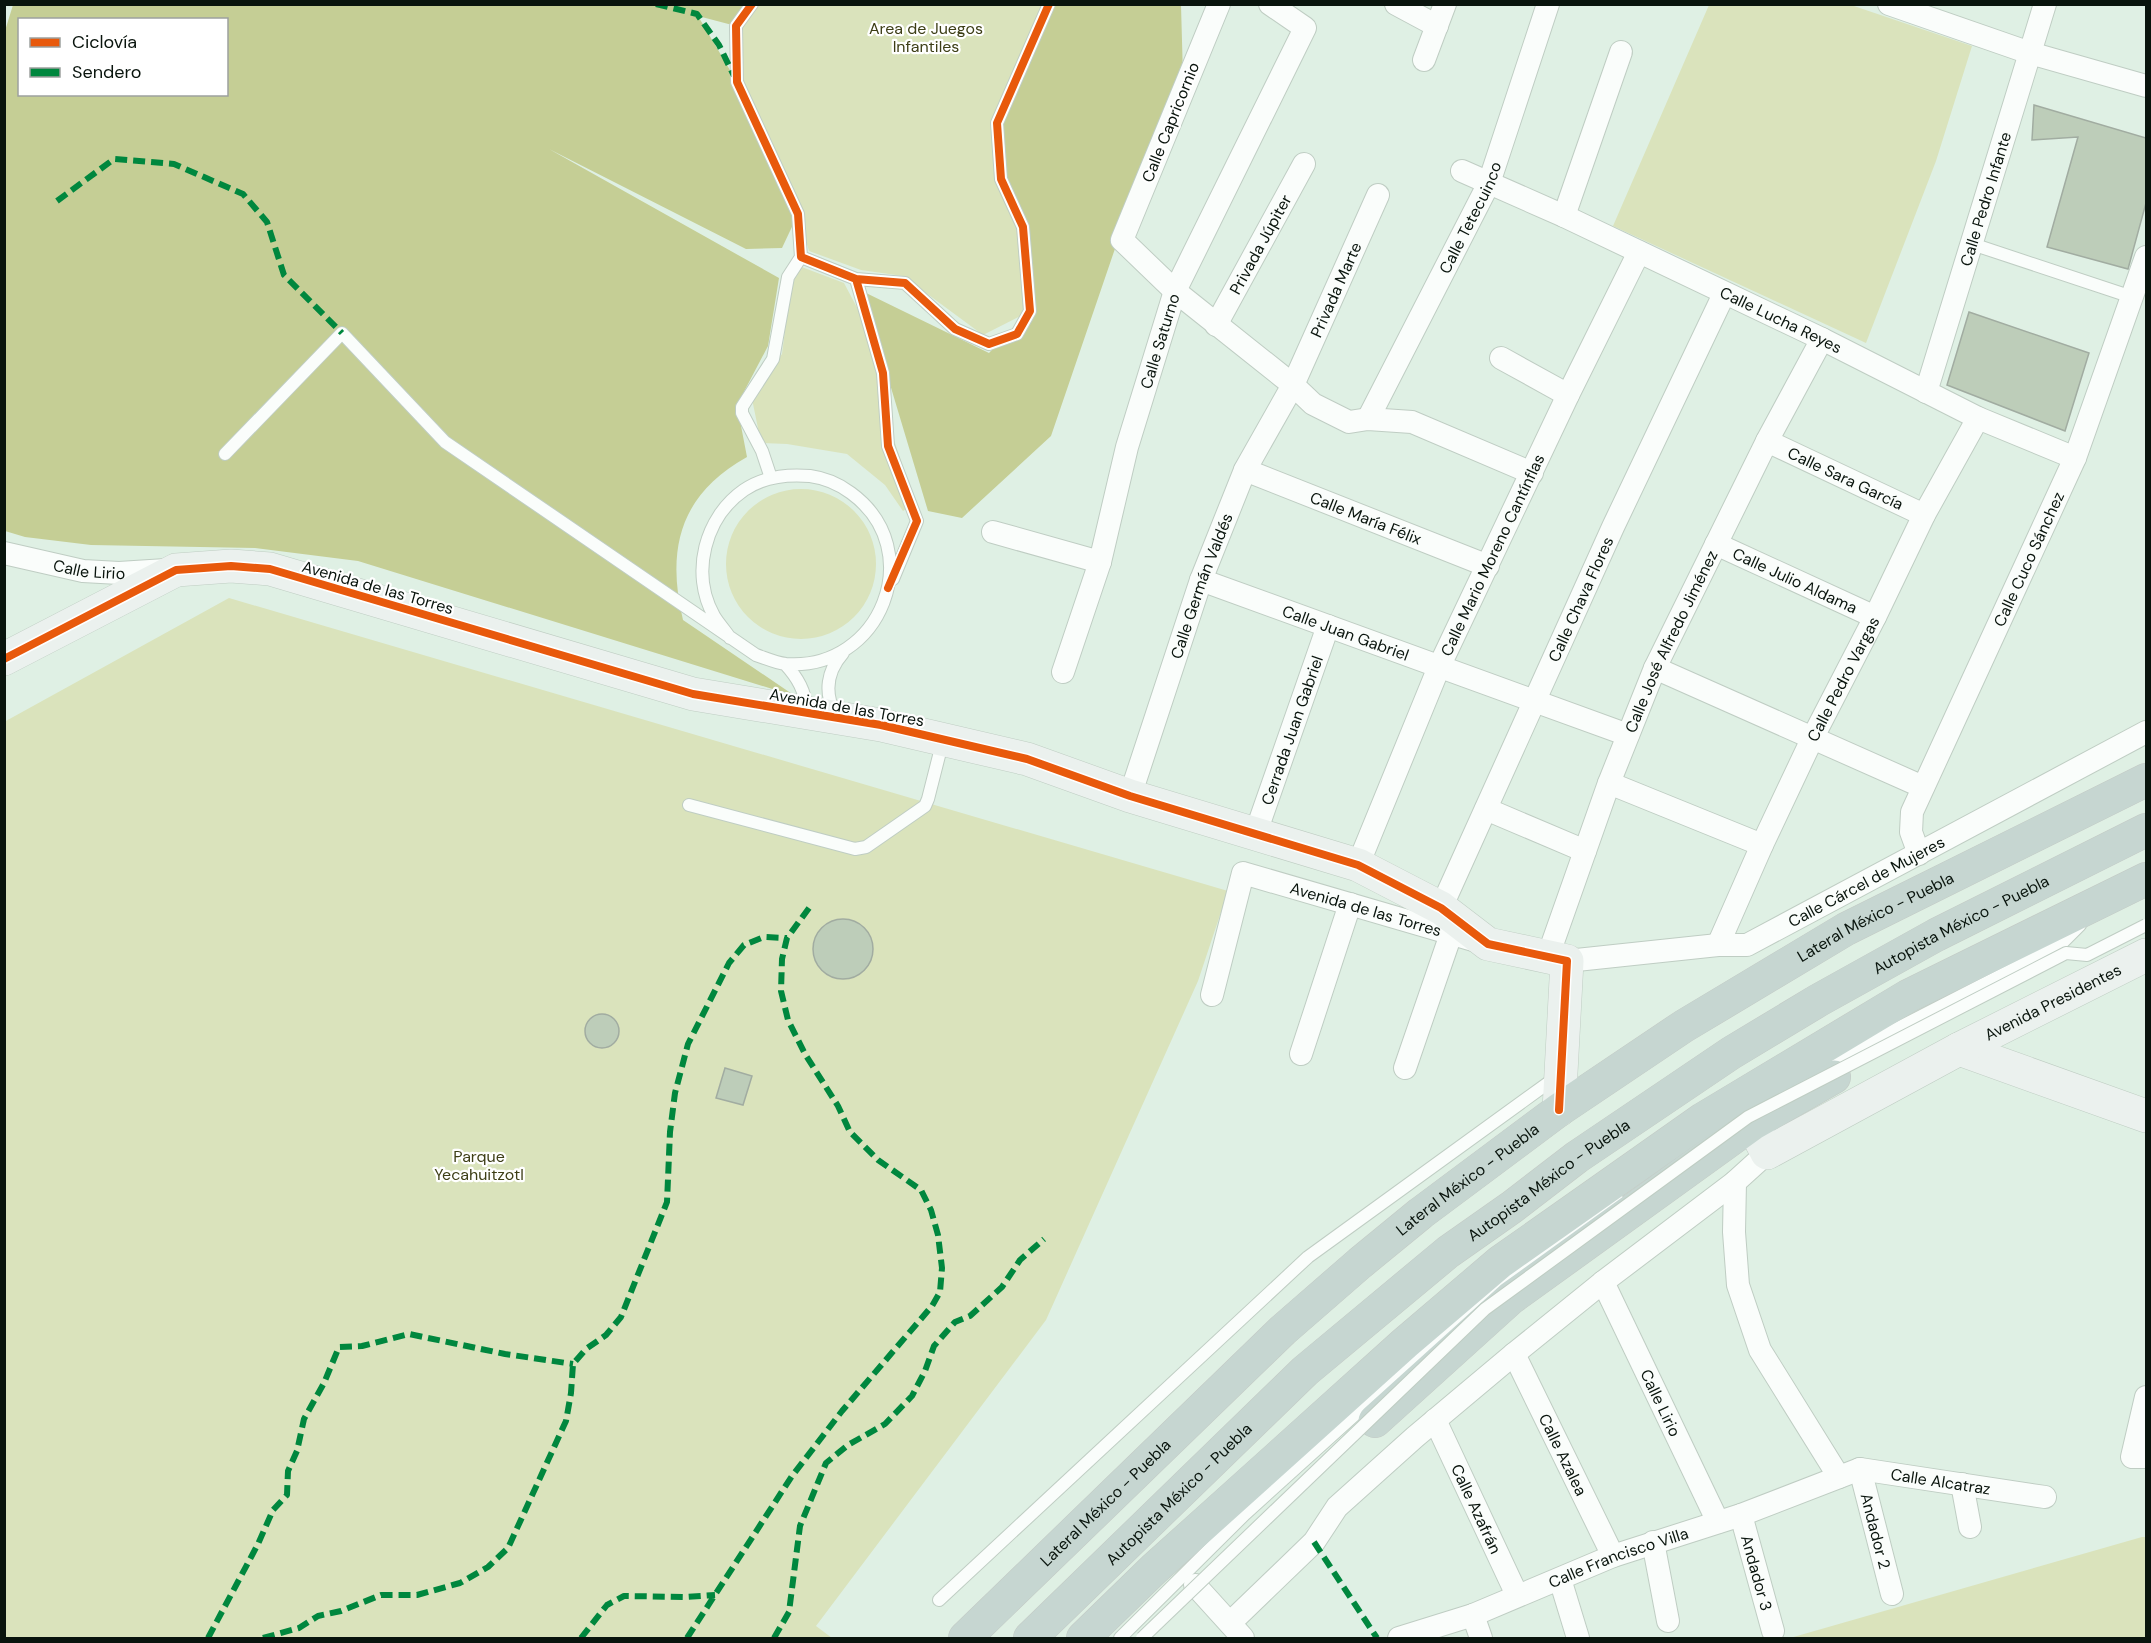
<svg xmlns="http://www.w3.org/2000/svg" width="2151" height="1643" font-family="'DM Sans',sans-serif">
  <rect width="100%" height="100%" fill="#dff0e4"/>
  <path fill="#dae3bc" d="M752,5H1049L1023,227L1030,311L983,335L903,276L861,270L809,251L798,214L737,82L736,26Z
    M1709,5H1851L1972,46L1936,161L1866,343L1613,226Z
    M799,266L844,283L862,317L890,428L915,503L903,511L885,485L847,454L787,444L761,443L751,394L782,354L790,291Z
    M726 564a75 75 0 1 1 150 0a75 75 0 1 1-150 0Z
    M229,598L1228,891L1198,981L1046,1320L816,1626L832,1638H5L4,722Z
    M2142,1537H2146V1638H1790Z"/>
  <path fill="#c5ce95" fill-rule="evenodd" d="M13,5H752L736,26L698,16L737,82L798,214L782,248L746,249L549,149L779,278L768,346L737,405L747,457C680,494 666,549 683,620L795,696L358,561L255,548L91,545L25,537L5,531L4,34ZM20,20H226V94H20Z
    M1049,5H1181L1183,77L1120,234L1051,436L962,518L928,511L862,291L989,353L1030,311L1023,227L1001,179L997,123Z"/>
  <path fill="#bdcdb9" stroke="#a1aca1" stroke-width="1.5" d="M2034,105L2146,138V203L2128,269L2047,247L2078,137L2032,140Z
    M1969,312L2089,353L2065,431L1947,385Z
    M813 949a30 30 0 1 1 60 0a30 30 0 1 1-60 0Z
    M585 1031a17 17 0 1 1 34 0a17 17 0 1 1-34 0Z
    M725,1068L752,1076L743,1105L716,1098Z"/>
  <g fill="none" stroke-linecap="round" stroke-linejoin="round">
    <defs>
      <path id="lane" d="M752,4L736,26L737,82L798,214L801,257L856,279
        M1972,244L2132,297
        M225,454L342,333L445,442L756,655C765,658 776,663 786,664C881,671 929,550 851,493C839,484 825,478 810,476C787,474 763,477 744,490C705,517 690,573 714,616C718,623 725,630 730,638
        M771,478L762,451L742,413V407L773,359L788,277L801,257
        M893,579L917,521L888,446L883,373L856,279L905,283L955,329L989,344L1017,334L1030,311L1023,227L1001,179L997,123L1049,4
        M785,664C798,678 805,691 807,710
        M835,714C824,692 827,671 843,653
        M689,805L855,849L866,847L925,806L928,799L943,740
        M1820,1068L2060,945L2080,925
        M939,1600L1308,1257L1555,1078
        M1120,1638L1245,1514L1483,1299L1617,1199"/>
      <g id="street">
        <path d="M1219,4L1122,240L1175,291L1293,385L1313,404L1349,422L1368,419L1412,422L1532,473"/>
        <path d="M1396,4L1437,26"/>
        <path d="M1889,4L2030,53L2146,86"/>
        <path d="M1424,60L1445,4"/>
        <path id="s1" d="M1462,171L1564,216L1822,339L1978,418L2075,458"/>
        <path d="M1564,216L1621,52"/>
        <path id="s2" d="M1216,325L1304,164"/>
        <path d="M1501,358L1568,395"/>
        <path id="s3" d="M1926,392L2045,4"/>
        <path id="s4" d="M1368,419L1489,183L1548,4"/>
        <path id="s5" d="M1767,441L1924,515"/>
        <path id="s6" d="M1245,470L1488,566"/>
        <path d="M993,532L1100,562"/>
        <path id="s7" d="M1716,544L1875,617"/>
        <path id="s8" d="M4,553L83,571L119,573L166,570"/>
        <path id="s9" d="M1201,580L1628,735"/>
        <path d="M1655,668L1923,787"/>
        <path id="s10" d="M1063,672L1100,562L1127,447L1175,291L1305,28L1270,4"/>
        <path d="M1609,783L1762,845"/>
        <path id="s11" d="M1130,796L1201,580L1245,470L1293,385L1378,195"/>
        <path d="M1486,809L1585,851"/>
        <path id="s12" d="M1255,835L1328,626"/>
        <path id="s13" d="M1919,854L1911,832L1912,812L2075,458L2146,257"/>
        <path id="s14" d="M1358,865L1439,667L1568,395L1639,252"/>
        <path id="s15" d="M1441,908L1613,527L1724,294"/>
        <path id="s16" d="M1718,945L1762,845L1813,737L1875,617L1924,515L1978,418"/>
        <path id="s17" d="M1548,956L1609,783L1655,668L1767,441L1822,339"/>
        <path id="s18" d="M1567,961L1718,945H1747L2146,732"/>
        <path id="s19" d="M1212,995L1243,873L1473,940"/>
        <path d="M1301,1054L1350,904"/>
        <path d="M1405,1068L1451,934"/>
        <path d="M1735,1182L1734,1232L1738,1285L1760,1350L1839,1477"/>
        <path id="s20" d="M1603,1282L1718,1522"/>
        <path id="s21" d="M1514,1354L1613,1556"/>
        <path d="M2146,1397L2132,1457H2146"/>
        <path id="s22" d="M1435,1420L1517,1595"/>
        <path id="s23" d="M1860,1469L1892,1594"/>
        <path d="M1962,1484L1970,1527"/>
        <path id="s24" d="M1741,1515L1773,1631"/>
        <path d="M1653,1542L1668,1621"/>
        <path d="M1560,1579L1578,1638"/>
        <path d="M1195,1585L1243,1638"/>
        <path d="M1473,1615L1481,1638"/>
        <path d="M1230,1623L1314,1542L1337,1507L1415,1437L1514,1354L1603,1282L1735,1182L1767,1153"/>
        <path id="s25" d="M1399,1638L1473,1615L1613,1556L1741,1515L1860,1469L2045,1497"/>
      </g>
      <g id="secondary">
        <path d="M4,659L176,570L231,566L270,569L693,694L881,725L1027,759L1130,796L1358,865L1441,908L1488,944L1567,961L1559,1110"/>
        <path d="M1959,1049L2146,1116"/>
        <path id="s26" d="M1752,1124L1767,1153L1959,1049L2146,955"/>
      </g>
      <g id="highway">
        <path d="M1375,1421L1511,1298L1752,1124L1834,1077"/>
        <path id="s27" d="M965,1638L1283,1330L1360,1263L1421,1213L1559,1110L1684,1026L1846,929L2146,780"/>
        <path id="s28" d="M1030,1638L1305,1371L1448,1252L1512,1207L1577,1157L1731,1053L1819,1000L1936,935L2146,830"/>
        <path d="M1083,1638L1154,1569L1405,1343L1500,1262L1703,1119L1908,996L2146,879"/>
      </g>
    </defs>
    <use href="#lane" stroke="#bfcdc3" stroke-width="14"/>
    <use href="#street" stroke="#bfcdc3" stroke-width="24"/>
    <use href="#secondary" stroke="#bfcdc3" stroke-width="34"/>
    <use href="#highway" stroke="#c3cac5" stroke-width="34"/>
    <use href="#lane" stroke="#fafdfb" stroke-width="12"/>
    <use href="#street" stroke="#fafdfb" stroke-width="22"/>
    <use href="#secondary" stroke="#ebf1ee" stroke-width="33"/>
    <use href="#highway" stroke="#c6d6d1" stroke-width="33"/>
    <defs>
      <path id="lane-bridge" d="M1142,1638L1485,1309L1748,1117L2066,953L2087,955L2146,925"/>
    </defs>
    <use href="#lane-bridge" stroke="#bfcdc3" stroke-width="14" stroke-linecap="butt"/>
    <use href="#lane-bridge" stroke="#fafdfb" stroke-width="12"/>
    <path stroke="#00873e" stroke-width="6" stroke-dasharray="12 6" stroke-linecap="butt" d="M656,4L697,14L719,45L734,76
      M57,201L114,159L174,164L243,194L267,222L284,275L342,333
      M1314,1542L1377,1638
      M208,1638L258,1544L273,1510L287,1495L288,1471L297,1451L304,1419L324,1383L339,1347L362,1346L409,1334L505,1354L573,1364
      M263,1638L299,1628L318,1616L341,1611L381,1595H417L460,1583L488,1567L508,1548L566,1421L571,1393L573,1364L586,1349L606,1335L621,1317L667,1202L670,1132L675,1093L688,1044L729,963L744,945L764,937L787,938
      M581,1638L607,1605L624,1596L686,1597L715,1595
      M687,1638L792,1476L842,1411L932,1306L940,1292L942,1268L938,1235L931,1210L921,1190L878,1160L850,1132L838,1106L805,1054L788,1020L781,991L782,959L787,938L812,904
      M774,1638L789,1612L800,1526L826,1463L848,1445L885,1424L912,1396L925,1371L934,1346L955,1322L970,1316L1002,1287L1020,1260L1044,1239"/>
    <defs>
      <path id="cycleway" d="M752,4L736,26L737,82L798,214L801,257L856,279
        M888,588L917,521L888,446L883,373L856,279L905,283L955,329L989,344L1017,334L1030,311L1023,227L1001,179L997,123L1049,4
        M4,659L176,570L231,566L270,569L693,694L881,725L1027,759L1130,796L1358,865L1441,908L1488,944L1567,961L1559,1110"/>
    </defs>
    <use href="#cycleway" stroke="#fff" stroke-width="11"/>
    <use href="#cycleway" stroke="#e8590c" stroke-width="8"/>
  </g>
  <g text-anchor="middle" stroke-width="4.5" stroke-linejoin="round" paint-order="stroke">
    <g font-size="16" fill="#3d3e16" stroke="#fff">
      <text x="926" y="34">Area de Juegos<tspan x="926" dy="18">Infantiles</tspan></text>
      <text x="479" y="1162">Parque<tspan x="479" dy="18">Yecahuitzotl</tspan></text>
    </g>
    <g font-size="16" fill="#09140d" stroke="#fff">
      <text transform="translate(1170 122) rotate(-68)" y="6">Calle Capricornio</text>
      <text dy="6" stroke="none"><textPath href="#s3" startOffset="202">Calle Pedro Infante</textPath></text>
      <text dy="6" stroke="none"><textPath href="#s4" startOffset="226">Calle Tetecuinco</textPath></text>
      <text dy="6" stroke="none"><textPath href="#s2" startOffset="92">Privada Júpiter</textPath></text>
      <text dy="6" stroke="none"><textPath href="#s11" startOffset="548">Privada Marte</textPath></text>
      <text dy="6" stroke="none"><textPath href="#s1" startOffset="352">Calle Lucha Reyes</textPath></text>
      <text dy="6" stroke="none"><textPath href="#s10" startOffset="345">Calle Saturno</textPath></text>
      <text dy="6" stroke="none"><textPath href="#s5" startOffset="87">Calle Sara García</textPath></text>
      <text dy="6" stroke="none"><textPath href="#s6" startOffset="130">Calle María Félix</textPath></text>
      <text dy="6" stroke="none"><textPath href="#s14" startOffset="338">Calle Mario Moreno Cantínflas</textPath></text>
      <text dy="6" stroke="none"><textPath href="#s13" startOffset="322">Calle Cuco Sánchez</textPath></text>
      <text dy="6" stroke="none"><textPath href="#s8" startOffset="87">Calle Lirio</textPath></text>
      <text dy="6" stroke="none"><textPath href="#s7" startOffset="87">Calle Julio Aldama</textPath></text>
      <text dy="6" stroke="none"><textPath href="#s11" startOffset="222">Calle Germán Valdés</textPath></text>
      <text transform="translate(378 587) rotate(16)" y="6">Avenida de las Torres</text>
      <text dy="6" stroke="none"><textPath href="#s15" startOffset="339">Calle Chava Flores</textPath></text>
      <text dy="6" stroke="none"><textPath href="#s9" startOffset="154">Calle Juan Gabriel</textPath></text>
      <text dy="6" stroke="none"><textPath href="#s17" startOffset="338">Calle José Alfredo Jiménez</textPath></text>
      <text dy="6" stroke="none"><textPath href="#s16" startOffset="294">Calle Pedro Vargas</textPath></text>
      <text transform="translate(847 707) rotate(10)" y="6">Avenida de las Torres</text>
      <text dy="6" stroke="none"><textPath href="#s12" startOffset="111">Cerrada Juan Gabriel</textPath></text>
      <text dy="6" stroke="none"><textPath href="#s18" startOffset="316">Calle Cárcel de Mujeres</textPath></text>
      <text dy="6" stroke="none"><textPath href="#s19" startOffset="254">Avenida de las Torres</textPath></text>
      <text dy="6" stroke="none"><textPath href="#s27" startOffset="1167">Lateral México - Puebla</textPath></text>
      <text dy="6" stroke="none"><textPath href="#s28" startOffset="1179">Autopista México - Puebla</textPath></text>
      <text dy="6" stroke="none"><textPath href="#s26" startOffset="356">Avenida Presidentes</textPath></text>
      <text dy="6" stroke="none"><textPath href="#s27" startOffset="681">Lateral México - Puebla</textPath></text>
      <text dy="6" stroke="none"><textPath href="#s28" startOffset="693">Autopista México - Puebla</textPath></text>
      <text dy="6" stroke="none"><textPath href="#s20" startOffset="134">Calle Lirio</textPath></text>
      <text dy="6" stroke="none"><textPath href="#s21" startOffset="112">Calle Azalea</textPath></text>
      <text dy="6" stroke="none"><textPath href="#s25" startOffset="573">Calle Alcatraz</textPath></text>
      <text dy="6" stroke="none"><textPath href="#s28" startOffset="207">Autopista México - Puebla</textPath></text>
      <text dy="6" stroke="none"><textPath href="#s27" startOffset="195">Lateral México - Puebla</textPath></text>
      <text dy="6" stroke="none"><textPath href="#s22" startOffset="98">Calle Azafrán</textPath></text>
      <text dy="6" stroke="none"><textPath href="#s23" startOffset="64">Andador 2</textPath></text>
      <text dy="6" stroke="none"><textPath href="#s25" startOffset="234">Calle Francisco Villa</textPath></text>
      <text dy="6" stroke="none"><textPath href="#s24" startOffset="60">Andador 3</textPath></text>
    </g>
  </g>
  <rect width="2151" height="1643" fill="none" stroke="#09140d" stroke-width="12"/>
  <rect x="18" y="18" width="210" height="78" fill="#ffffff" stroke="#9da19e" stroke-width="1.5"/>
  <rect x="30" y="38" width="30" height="9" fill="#e8590c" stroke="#9da19e" stroke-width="1.5"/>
  <text x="72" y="48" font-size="18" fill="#09140d">Ciclovía</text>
  <rect x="30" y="68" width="30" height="9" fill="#00873e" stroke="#9da19e" stroke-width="1.5"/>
  <text x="72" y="78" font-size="18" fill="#09140d">Sendero</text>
</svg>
